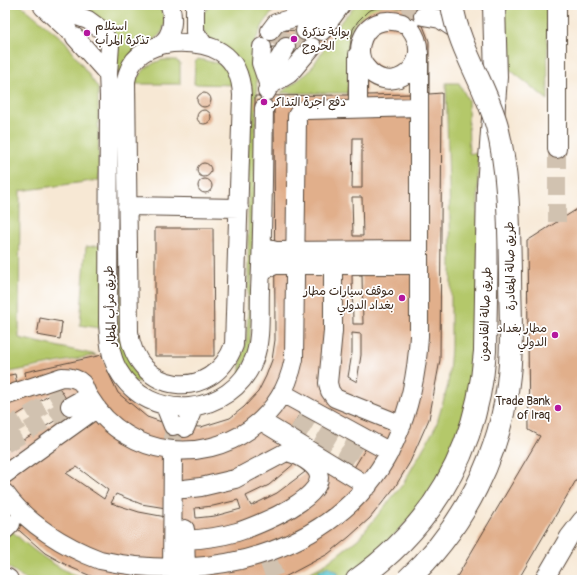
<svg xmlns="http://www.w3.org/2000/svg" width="587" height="585" font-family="Pangolin,'Playpen Sans Arabic',sans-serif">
  <rect width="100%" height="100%" fill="#fff"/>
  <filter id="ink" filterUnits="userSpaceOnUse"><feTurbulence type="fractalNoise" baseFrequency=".025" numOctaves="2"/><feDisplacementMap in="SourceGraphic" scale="8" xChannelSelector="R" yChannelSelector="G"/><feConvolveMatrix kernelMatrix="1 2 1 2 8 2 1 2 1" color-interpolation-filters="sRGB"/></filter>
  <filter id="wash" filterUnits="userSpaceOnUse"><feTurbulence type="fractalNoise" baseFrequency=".012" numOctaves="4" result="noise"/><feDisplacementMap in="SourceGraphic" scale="16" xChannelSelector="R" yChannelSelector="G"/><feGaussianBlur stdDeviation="0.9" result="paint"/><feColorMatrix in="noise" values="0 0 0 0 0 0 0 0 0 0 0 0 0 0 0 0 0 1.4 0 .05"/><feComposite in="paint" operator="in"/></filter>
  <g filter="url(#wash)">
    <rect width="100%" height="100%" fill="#f7e8d4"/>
    <path fill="#b4c86b" stroke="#787944" d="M5,5H21L65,41L98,88L99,180L20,191L19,338L96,355L5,373Z
      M68,5H157C178,28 153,41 136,53L125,345L133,370L142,382L128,380L118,356L115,35L108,27H105Z
      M210,5H277L263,25L253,46L256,68L257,90L250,351L240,376V365L246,342L248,315V84L211,45L200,22L203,14Z
      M356,5H440V7C411,7 356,0 349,37C347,55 348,75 348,93H280L309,72L342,20Z
      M504,5H547L548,100L509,69Z
      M198,59L217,63L227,67L236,85L194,84L195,62Z
      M162,60H175L180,63V84H133C141,72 148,64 162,60Z
      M446,83H459L468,100L469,153L478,154V355L474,397L432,495L351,580H295L324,565L359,538L403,484L436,426L448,385L451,348V254Z
      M103,245L105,329L80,325L86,247Z
      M5,524C28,548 54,567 85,580H27L5,565Z"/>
    <path fill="#59c5d0" stroke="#4a7877" d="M328,566L338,572L339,580H317L319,571Z"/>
    <g id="blocks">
      <path fill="#e1af8b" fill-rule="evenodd" d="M390,5L403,8L405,5H420L423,9L422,23L429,41V94L442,93L440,360L429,419L410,462L395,487L370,518L349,537L328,554L279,580H100L70,567L45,553L5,518V445L8,449L73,410L60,389L5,422V376L15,374L17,384L26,379L25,372L102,355L109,374L118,393L147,417L173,426L201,427L230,418L244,407L258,392L266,376L272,360L275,340L274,108H255V96L348,95L350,47L353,29L358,21L368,11L381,6ZM375,28L404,30L412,43L407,65L386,73L364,54ZM413,80L412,94L366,95V81L377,87L390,89L402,87ZM353,138H362V188H352ZM352,197H362L363,236H353ZM352,275H362L363,324H353ZM352,333L361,334V355L357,382L348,377L352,353ZM301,411L366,448L352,471L288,434ZM295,463L305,472L277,493L251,506L246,496L269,485ZM77,467L108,490L104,499L66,473ZM116,494L141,504L166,508V517L139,512L111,503ZM238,500L241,509L215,516L196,518L195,508L213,506Z
        M263,31L314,30L334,31L324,47H255Z
        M197 100a7 7 0 1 1 14 0a7 7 0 1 1-14 0Z
        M197 117a7 7 0 1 1 14 0a7 7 0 1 1-14 0Z
        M197 170a7 7 0 1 1 14 0a7 7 0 1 1-14 0Z
        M198 186a7 7 0 1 1 14 0a7 7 0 1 1-14 0Z
        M582,206V470L518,580H455L540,436L529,430L527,241Z
        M155,228H213L214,356H155Z
        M40,318L62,322L60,339L37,335Z"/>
    </g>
  </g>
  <g filter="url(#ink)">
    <use href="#blocks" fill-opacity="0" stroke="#574639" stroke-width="1"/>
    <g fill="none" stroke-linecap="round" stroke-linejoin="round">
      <path stroke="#d1c2b0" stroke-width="18" stroke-dasharray="18 9" stroke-linecap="butt" d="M402,12L424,13
        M277,47L287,31
        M294,47L305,31
        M557,222V149
        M298,416L362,454
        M173,426V450
        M291,427L356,465
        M5,429L63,395
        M5,444L70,406
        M268,560L276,580"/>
      <defs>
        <path id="minor" d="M47,5L88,20L99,28
          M195,5V32L204,45
          M557,5V149
          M43,7L68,30
          M423,16L440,19L458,31
          M402,23C385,17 366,23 361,43C359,50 360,60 365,66C390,100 437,64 410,28
          M270,31L276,23L338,5
          M305,31L322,10
          M322,31L341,5
          M105,36L110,45L108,74L109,96L108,323C109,340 110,356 118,370C149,425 232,417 254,359C262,338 259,312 260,290C263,229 263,169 264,108
          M75,37L108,74
          M172,43C211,41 240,52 242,95L234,345C212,404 136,394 129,332L126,81C130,56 148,46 172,43Z
          M161,44C173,35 174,19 170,5
          M262,47L261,63L269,86
          M269,86L289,74L312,47
          M267,91L276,64L286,47
          M358,109V54
          M127,206L239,208
          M262,243L266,248L276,251L419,250
          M333,265V331L328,383L330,391L335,398L402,425
          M261,275L266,269L275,265H419
          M282,393L390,452
          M5,396L62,377C69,377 77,378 82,383C85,387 86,393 89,397C98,412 111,426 127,435C178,466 248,449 279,398C287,386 291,373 294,359L297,116L300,111L306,110L419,107
          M70,406L88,396
          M165,406L173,426
          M261,421L368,486
          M185,428L194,407
          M5,474L97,408
          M184,489L201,487L235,479L286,452C295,453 309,461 315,468C338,494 254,527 237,532C220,537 203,539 185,540
          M5,493C27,524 65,547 100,560C212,585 345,551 395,441C410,408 417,373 419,336V53
          M185,529L186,576
          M5,530L11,524
          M172,576L173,450
          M544,580L569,537L582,520"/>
        <path id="major" d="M5,579L7,580
          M357,580C435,524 478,447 485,351L488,186L496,77L494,5"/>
      </defs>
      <use href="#minor" stroke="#574639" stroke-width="20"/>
      <use href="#major" stroke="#574639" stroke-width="24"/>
      <use href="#minor" stroke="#fff" stroke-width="18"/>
      <use href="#major" stroke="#fff" stroke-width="22"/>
      <defs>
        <path id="major-bridge" d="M407,580C464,528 502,452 509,375C513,341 510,307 510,273C509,223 509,175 497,126C485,84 459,49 452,5"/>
      </defs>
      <use href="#major-bridge" stroke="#574639" stroke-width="24" stroke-linecap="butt"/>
      <use href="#major-bridge" stroke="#fff" stroke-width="22"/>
    </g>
  </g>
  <g fill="#b5179e" stroke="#fff" stroke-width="1.5">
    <circle cx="87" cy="33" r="4"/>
    <circle cx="294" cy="39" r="4"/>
    <circle cx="264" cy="102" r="4"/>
    <circle cx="402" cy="298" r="4"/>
    <circle cx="555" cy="335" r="4"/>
    <circle cx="558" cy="408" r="4"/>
  </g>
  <g text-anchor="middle" stroke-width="3.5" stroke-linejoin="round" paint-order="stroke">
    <g font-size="12" fill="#3b2a1e" stroke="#fff" text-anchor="start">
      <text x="95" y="30">استلام<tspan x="95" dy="14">تذكرة المرأب</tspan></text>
      <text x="302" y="36">بوابة تذكرة<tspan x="302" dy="14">الخروج</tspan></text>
      <text x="272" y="106">دفع اجرة التذاكر</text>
      <text x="394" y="295" text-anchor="end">موقف سيارات مطار<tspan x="394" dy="14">بغداد الدولي</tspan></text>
      <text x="547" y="332" text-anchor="end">مطار بغداد<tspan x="547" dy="14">الدولي</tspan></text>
      <text x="550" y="405" text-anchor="end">Trade Bank<tspan x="550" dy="14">of Iraq</tspan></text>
    </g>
    <g font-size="12" fill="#3b2a1e" stroke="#fff">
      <text transform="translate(510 266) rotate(-91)" y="4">طريق صالة المغادرة</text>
      <text transform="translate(110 306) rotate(-92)" y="4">طريق مرأب المطار</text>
      <text transform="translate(485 314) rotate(-88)" y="4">طريق صالة القادمون</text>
    </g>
  </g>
  <rect width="587" height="585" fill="none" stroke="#fff" stroke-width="20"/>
</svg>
